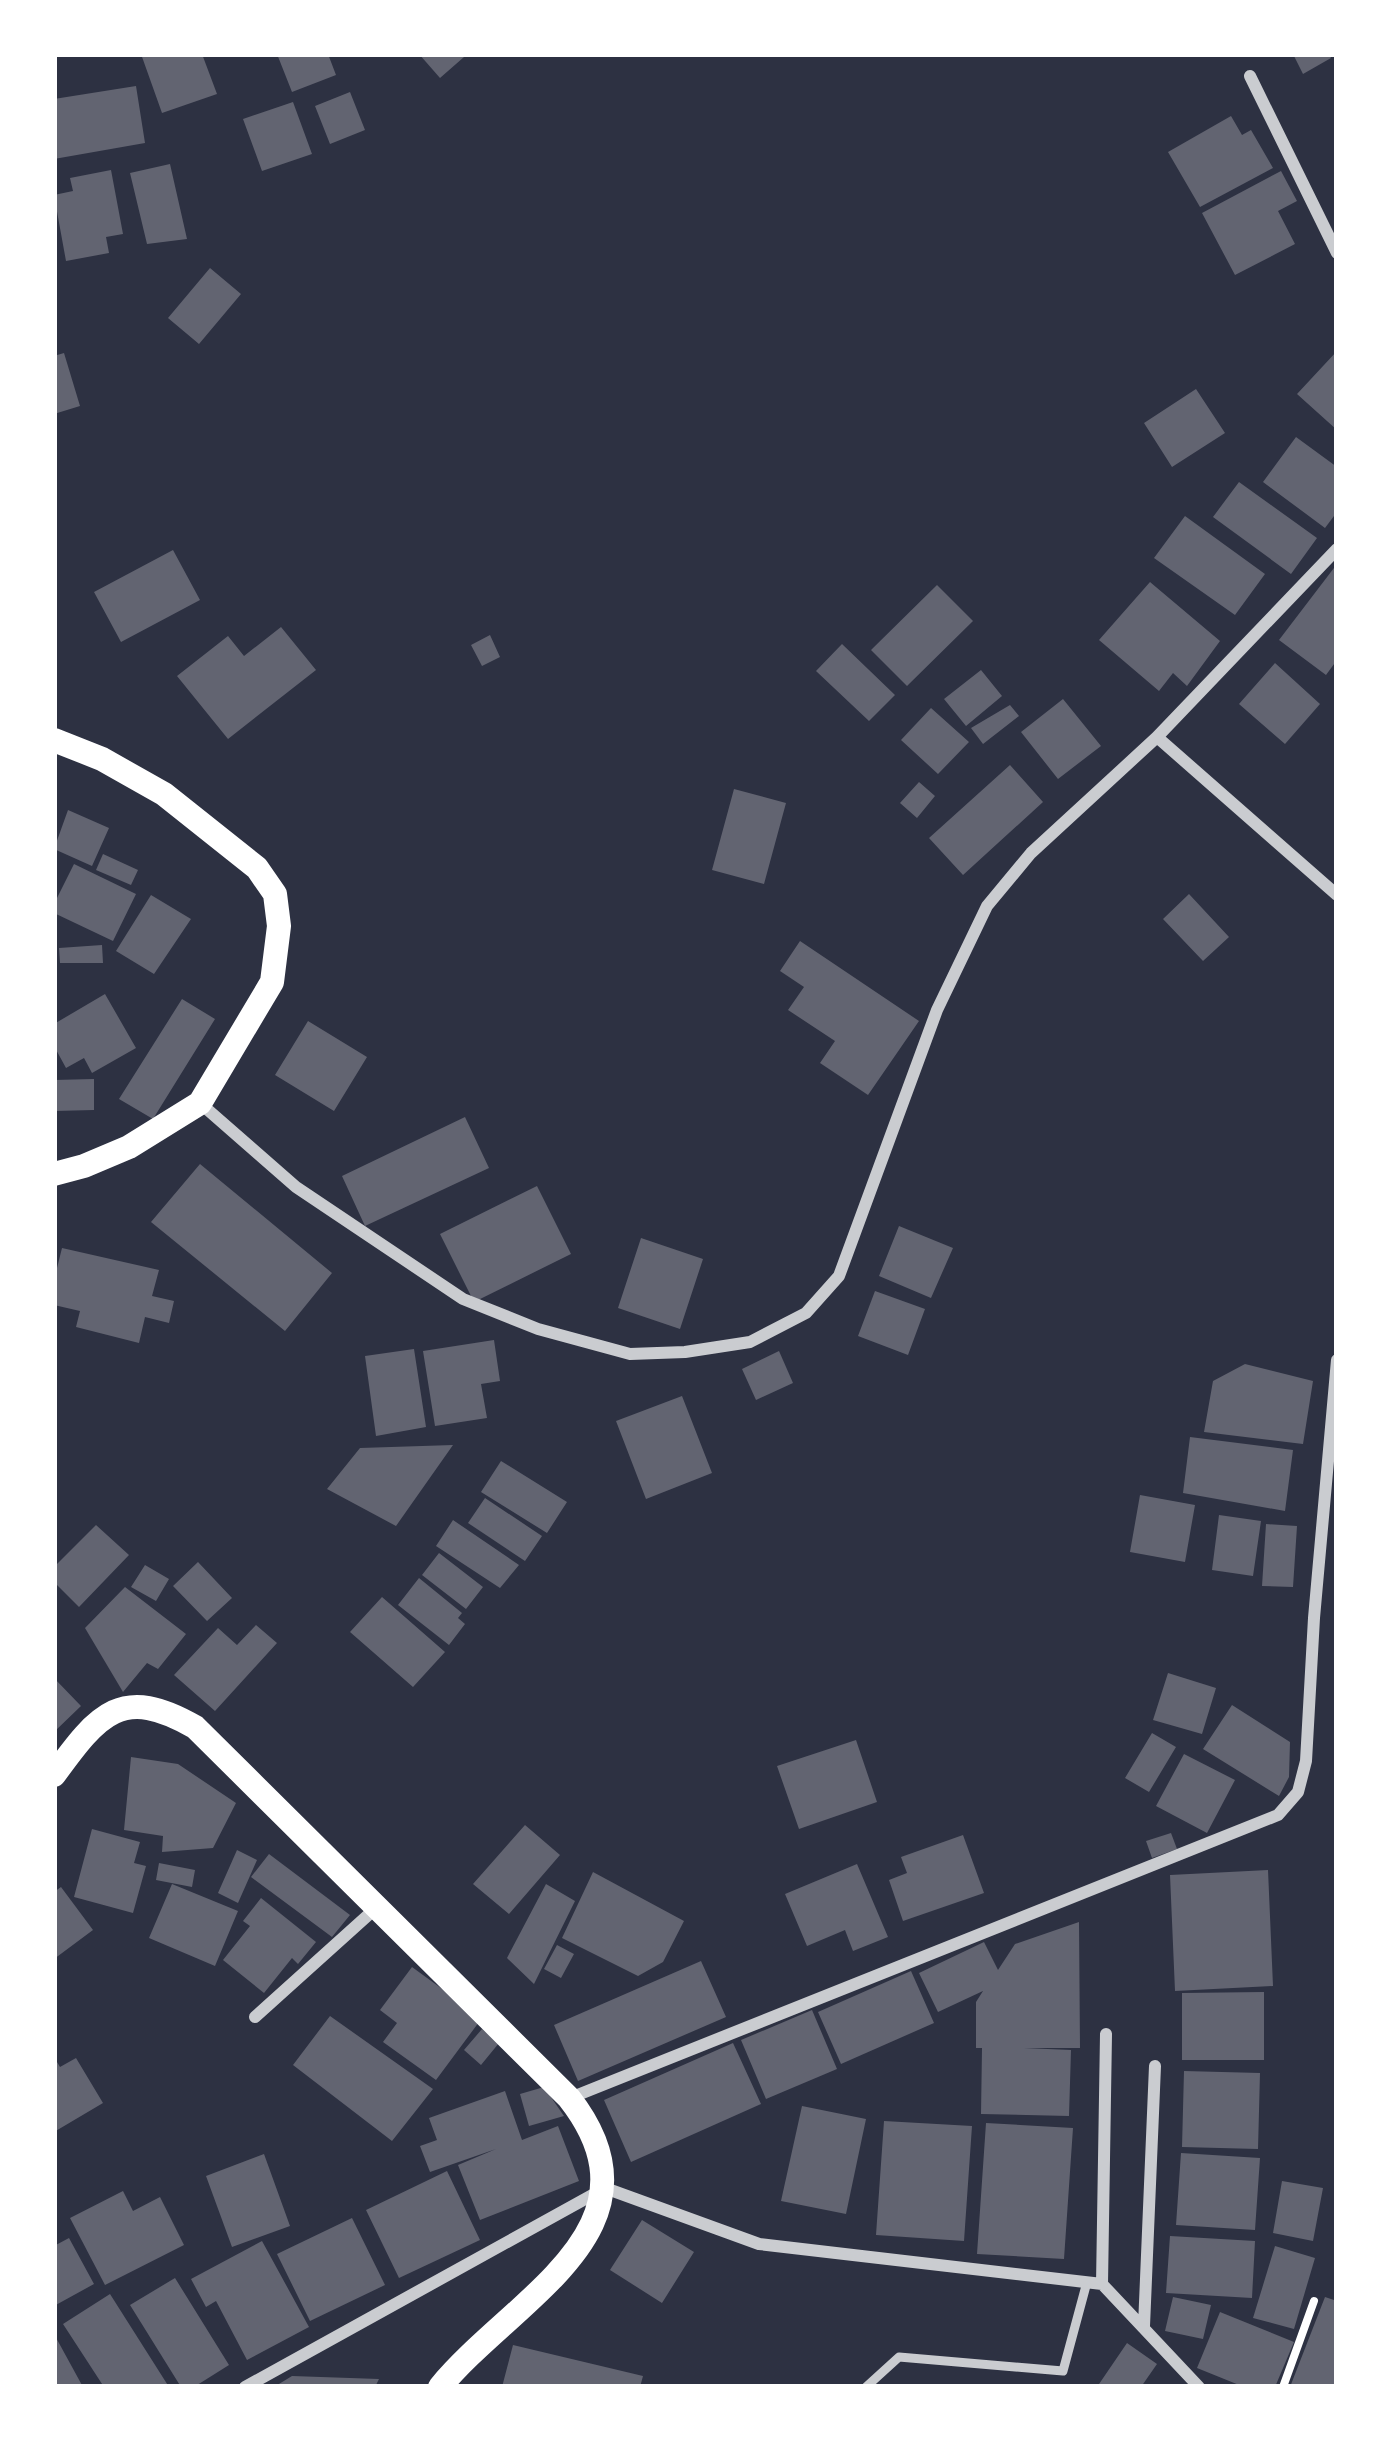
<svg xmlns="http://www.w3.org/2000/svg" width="1391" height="2441" font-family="Montserrat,sans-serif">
  <rect width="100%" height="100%" fill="#2d3142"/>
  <path fill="#626471" d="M141,54H202L217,94L162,113Z
    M277,54H328L336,75L292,92Z
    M419,54H461L464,57L440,78Z
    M1293,54H1329L1331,58L1303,74Z
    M136,86L145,143L54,159V99Z
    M350,92L365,130L330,144L315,106Z
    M293,102L312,154L262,171L243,119Z
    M1231,116L1242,135L1251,130L1273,168L1200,207L1168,152Z
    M170,164L187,239L147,244L130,173Z
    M111,170L123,234L106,237L109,253L66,261L54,195L73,191L70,178Z
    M1281,171L1297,201L1278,211L1295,244L1235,275L1202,213Z
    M210,268L241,294L199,344L168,318Z
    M1337,351V430L1297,394Z
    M64,353L80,406L54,414V356Z
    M1196,389L1225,433L1172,467L1144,423Z
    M1296,437L1337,467V512L1325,528L1263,482Z
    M1239,482L1317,538L1291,574L1213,517Z
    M1185,516L1265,574L1235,615L1154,558Z
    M173,550L200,600L121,642L94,592Z
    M1337,564V660L1326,675L1279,640Z
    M1150,582L1220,641L1187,686L1173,673L1159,691L1099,640Z
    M937,585L973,621L907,686L871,650Z
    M281,627L316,670L228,739L177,676L228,636L244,656Z
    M490,635L500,657L482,666L471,645Z
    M842,644L895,695L869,721L816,671Z
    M1275,663L1320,704L1285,744L1239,704Z
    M981,670L1002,696L966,726L944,699Z
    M1063,699L1101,746L1058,779L1021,732Z
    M1010,705L1019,716L983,744L971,728Z
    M931,708L969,742L938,774L901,740Z
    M1010,765L1043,802L963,875L929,838Z
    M919,782L935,796L917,818L900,803Z
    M734,789L786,803L764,884L712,870Z
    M68,810L109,828L92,866L54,849Z
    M103,854L138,870L131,885L96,870Z
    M74,864L136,894L113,941L54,913V904Z
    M1189,894L1229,937L1203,961L1163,919Z
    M151,895L191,919L154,974L116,951Z
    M800,941L919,1021L868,1095L820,1063L835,1041L788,1010L804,987L780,971Z
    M102,945L103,963H60L59,948Z
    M105,994L136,1048L92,1073L84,1058L66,1068L54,1046V1024Z
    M182,999L215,1019L153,1119L119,1099Z
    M308,1021L367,1057L334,1111L275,1075Z
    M94,1079V1110L54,1111V1080Z
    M465,1117L489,1168L365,1226L342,1176Z
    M200,1164L332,1273L285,1331L151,1222Z
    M537,1186L571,1254L474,1302L440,1234Z
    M899,1226L953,1248L931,1298L879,1276Z
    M641,1238L703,1259L680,1329L618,1308Z
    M62,1248L159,1270L152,1296L174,1301L169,1323L145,1317L139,1343L76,1327L80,1311L54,1305V1280Z
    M875,1291L925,1309L908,1355L858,1336Z
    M494,1340L500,1381L481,1384L487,1418L435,1426L423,1351Z
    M414,1349L426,1427L376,1436L365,1356Z
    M779,1351L793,1383L756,1400L742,1369Z
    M1245,1364L1313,1381L1303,1444L1204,1432L1213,1381Z
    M682,1396L712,1473L646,1499L616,1421Z
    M1190,1437L1293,1450L1285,1511L1183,1493Z
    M453,1445L396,1526L327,1489L360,1448Z
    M501,1461L567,1502L547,1533L481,1492Z
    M1140,1495L1195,1505L1185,1562L1130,1552Z
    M485,1498L542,1536L525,1561L468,1523Z
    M1219,1515L1261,1521L1253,1576L1212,1570Z
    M453,1520L519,1565L500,1588L436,1546Z
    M1266,1524L1297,1526L1293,1587L1262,1586Z
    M96,1525L129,1555L79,1607L54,1582V1567Z
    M439,1553L483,1587L466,1609L422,1575Z
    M198,1562L232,1598L207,1621L173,1586Z
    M145,1565L169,1579L156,1601L131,1587Z
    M419,1578L462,1613L458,1618L465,1624L449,1645L398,1605Z
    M125,1587L186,1634L158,1669L147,1663L123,1692L85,1628Z
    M382,1597L445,1652L413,1687L350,1632Z
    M256,1625L277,1643L215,1711L174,1675L218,1628L237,1645Z
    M1168,1673L1216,1688L1202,1734L1153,1720Z
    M54,1678L81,1706L54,1732Z
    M1232,1705L1290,1742L1289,1777L1279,1796L1203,1749Z
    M1152,1733L1176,1747L1149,1792L1125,1778Z
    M856,1740L877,1802L799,1829L777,1766Z
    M1184,1754L1235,1780L1207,1833L1156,1806Z
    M131,1757L178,1764L236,1803L213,1848L162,1852L163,1836L124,1830Z
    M525,1825L560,1855L509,1914L473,1884Z
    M92,1829L140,1842L134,1863L146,1866L133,1913L74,1897Z
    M1171,1833L1177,1849L1152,1858L1146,1841Z
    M963,1835L984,1893L903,1921L889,1880L907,1873L901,1857Z
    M237,1850L257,1860L238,1903L218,1893Z
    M269,1854L350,1915L332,1937L251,1877Z
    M159,1863L195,1870L192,1887L156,1880Z
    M857,1864L888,1937L853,1951L845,1930L807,1946L785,1894Z
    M1268,1870L1273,1986L1175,1991L1170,1875Z
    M593,1872L684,1921L663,1962L638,1976L562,1938Z
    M172,1884L238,1911L215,1966L149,1938Z
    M546,1884L575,1901L534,1984L507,1958Z
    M61,1887L93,1930L54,1959V1892Z
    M261,1898L316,1942L298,1964L292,1958L264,1993L223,1960L250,1926L243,1921Z
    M1079,1922L1080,2048H1024L1071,2050L1069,2116L981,2114L982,2048H976V2002L983,1991L938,2012L919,1973L984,1942L998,1970L1015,1944Z
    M557,1945L574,1954L561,1978L544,1969Z
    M701,1961L726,2017L578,2081L554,2025Z
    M412,1967L482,2018L436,2080L383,2042L397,2023L380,2010Z
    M911,1971L934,2023L841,2064L818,2012Z
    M1264,1992V2060H1182V1993Z
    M812,2010L837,2069L766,2099L741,2040Z
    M330,2016L433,2089L392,2141L293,2065Z
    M482,2029L499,2043L481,2065L464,2050Z
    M733,2043L761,2104L631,2162L604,2100Z
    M54,2057L60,2067L76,2058L103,2103L54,2132Z
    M1184,2071L1260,2073L1258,2149L1182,2147Z
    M544,2087L564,2116L529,2126L520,2094Z
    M505,2091L522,2140L558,2126L579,2181L480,2220L458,2165L496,2149L430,2172L420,2146L437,2140L429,2118Z
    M802,2106L866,2119L846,2214L781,2201Z
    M884,2121L972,2126L964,2241L876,2235Z
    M986,2123L1073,2128L1064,2259L977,2254Z
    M1181,2153L1260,2158L1255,2230L1176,2225Z
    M264,2154L290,2226L232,2247L206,2176Z
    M447,2171L480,2240L399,2278L366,2210Z
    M1282,2181L1323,2188L1313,2241L1273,2233Z
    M123,2191L133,2211L160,2197L184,2245L105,2285L70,2218Z
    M352,2218L385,2285L310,2321L277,2254Z
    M642,2220L694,2252L662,2303L610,2270Z
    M1170,2236L1255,2241L1252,2298L1166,2293Z
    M69,2238L94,2284L54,2306V2246Z
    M262,2241L309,2327L247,2360L216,2301L206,2307L191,2279Z
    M1275,2246L1315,2258L1294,2329L1253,2318Z
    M175,2278L229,2365L194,2387H181L130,2305Z
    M110,2294L169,2387H104L63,2324Z
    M1173,2297L1211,2305L1203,2339L1165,2331Z
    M1325,2297L1337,2301V2387H1290Z
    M1220,2312L1294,2342L1275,2387H1244L1197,2368Z
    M54,2334L83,2387H54Z
    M1127,2343L1157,2364L1141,2387H1097Z
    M513,2345L643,2376L640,2387H502Z
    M292,2376L379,2379L375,2387H274Z"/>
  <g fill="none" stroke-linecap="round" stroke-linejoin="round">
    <path stroke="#fff" stroke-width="8" d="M1283,2387L1314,2301"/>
    <path stroke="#caccd0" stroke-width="9" d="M866,2387L899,2357L1063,2371L1087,2282"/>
    <path stroke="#caccd0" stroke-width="12" d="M1250,76L1337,253
      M1157,737L1337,895
      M200,1103L296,1187L463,1299L538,1329L630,1354L685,1352L750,1342L806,1313L839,1276L937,1010L987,906L1031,853L1157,737L1337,549
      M255,2017L376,1908
      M570,2098L1278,1815L1298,1792L1306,1761L1314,1618L1337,1360
      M1102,2284L1106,2034
      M1144,2326L1155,2066
      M245,2387L605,2188L759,2244L1102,2284L1199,2387"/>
    <path stroke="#fff" stroke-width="24" d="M54,740L102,759L164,794L257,868L275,894L279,926L272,982L200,1103L129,1147L84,1166L54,1174
      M54,1775C99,1713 122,1685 195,1727L569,2098C671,2228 513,2298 440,2387"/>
  </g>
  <rect width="1391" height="2441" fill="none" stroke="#ffffff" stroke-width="114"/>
</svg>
